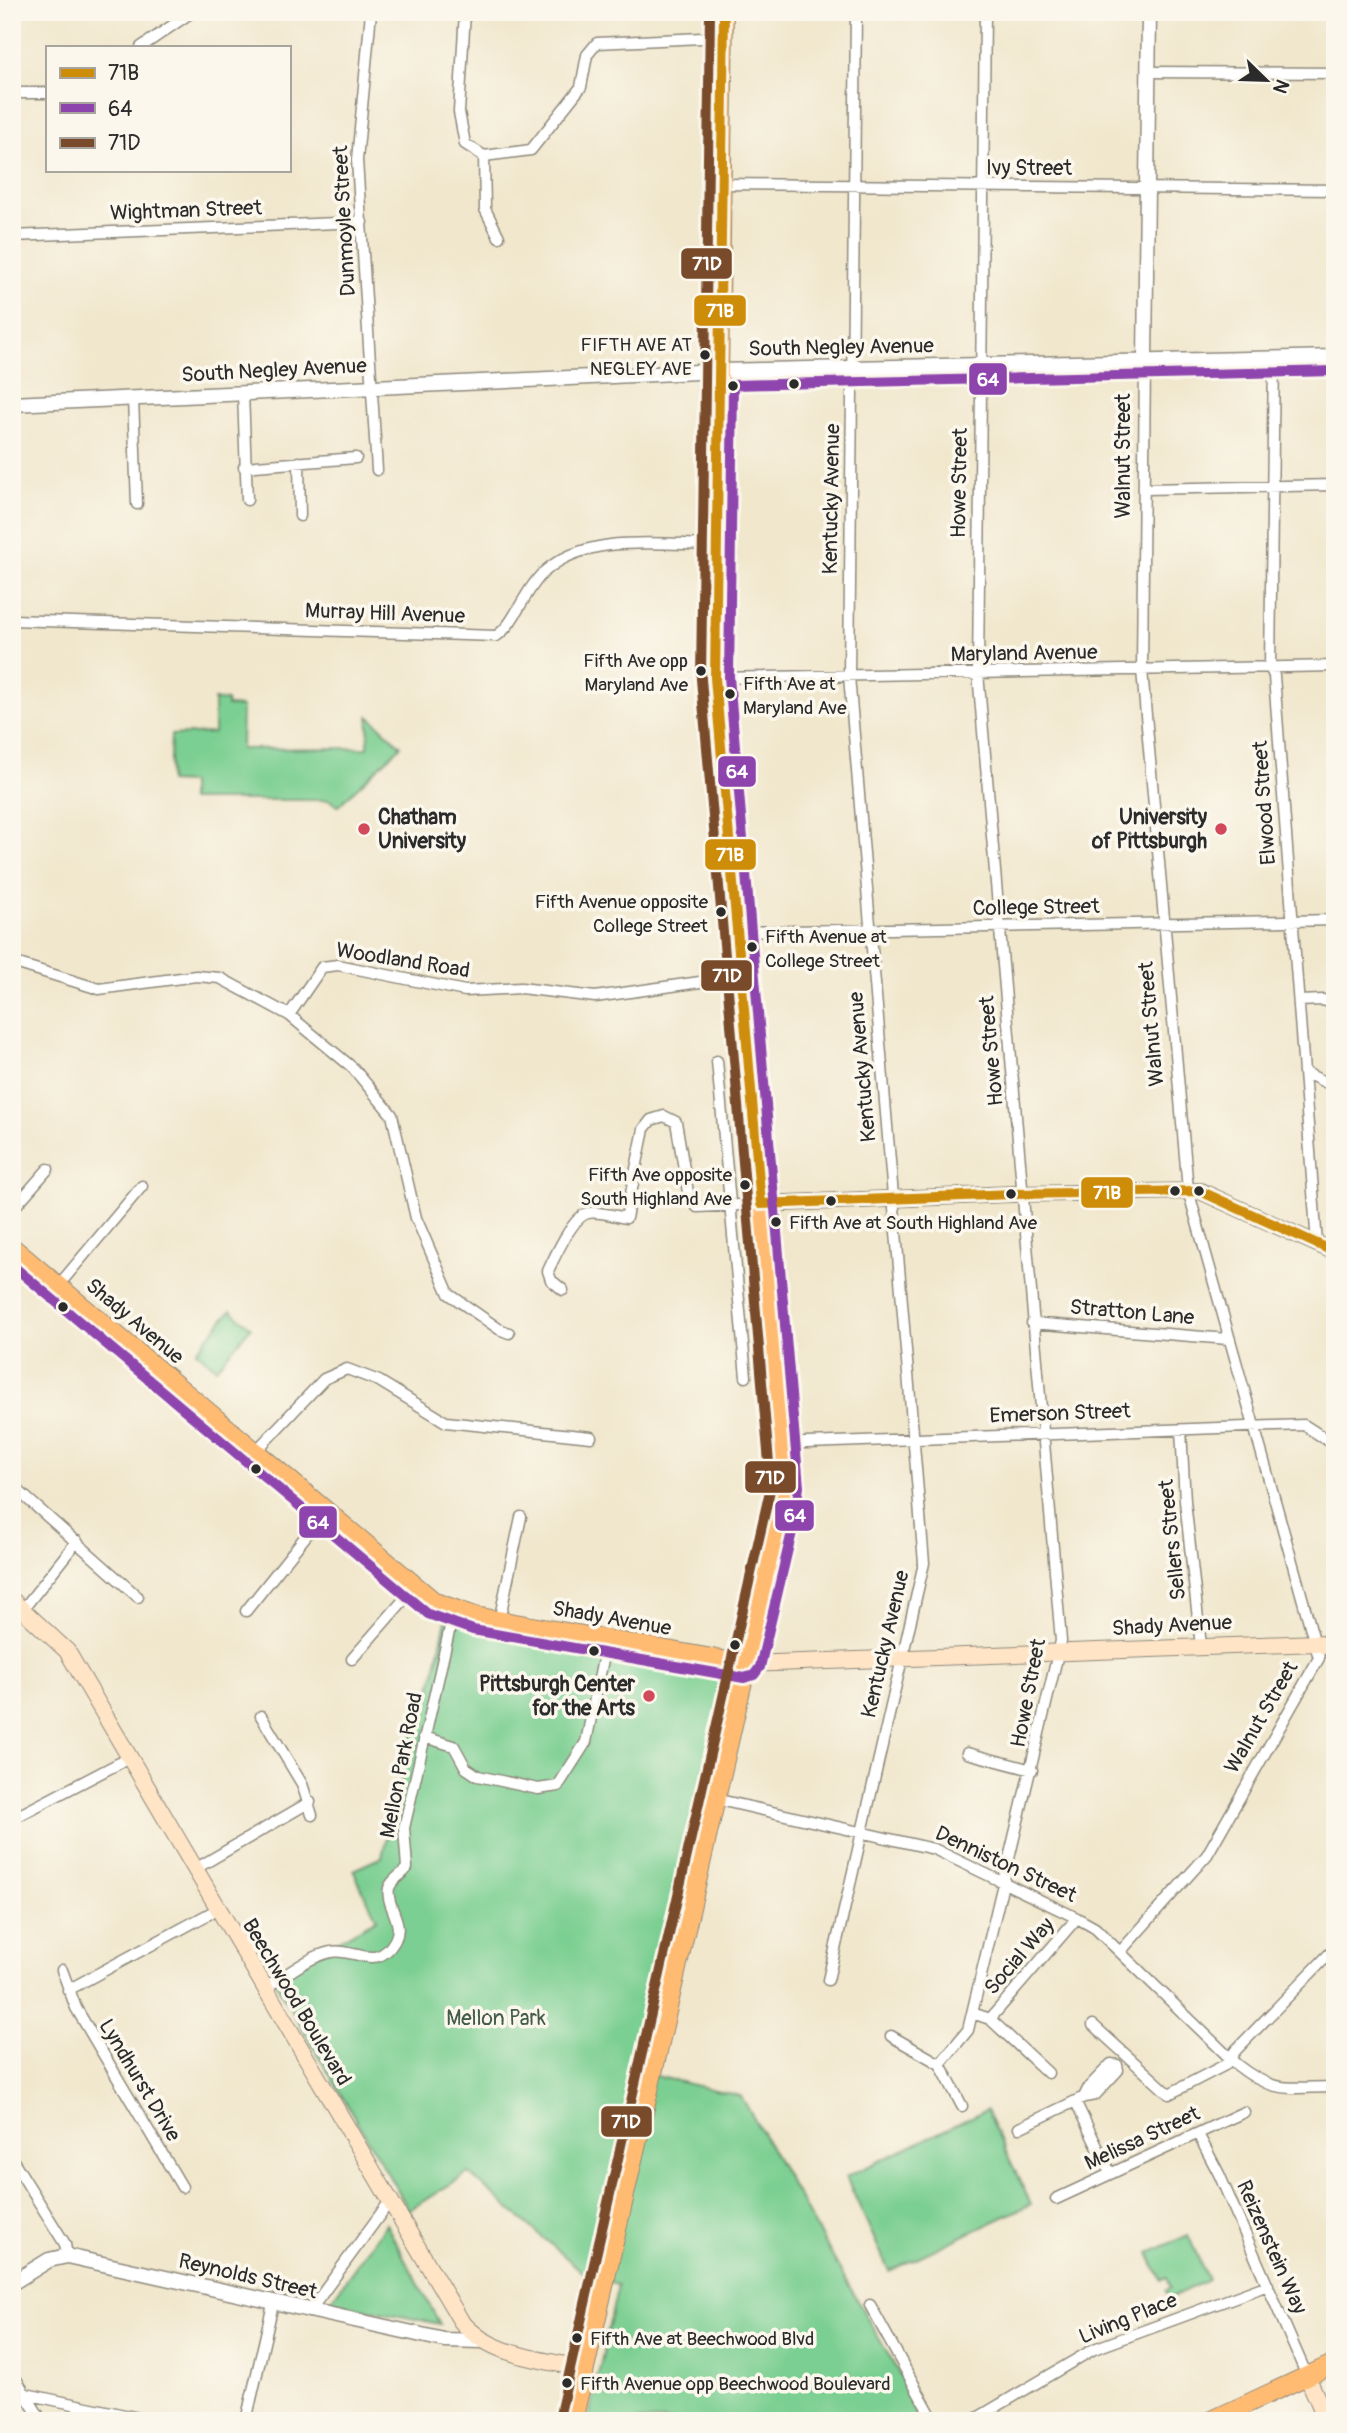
<svg xmlns="http://www.w3.org/2000/svg" width="1347" height="2433" font-family="Pangolin,sans-serif">
  <rect width="100%" height="100%" fill="#fbf7ec"/>
  <filter id="ink" filterUnits="userSpaceOnUse"><feTurbulence type="fractalNoise" baseFrequency=".0143" numOctaves="2"/><feDisplacementMap in="SourceGraphic" scale="14" xChannelSelector="R" yChannelSelector="G"/><feConvolveMatrix kernelMatrix="1 2 1 2 8 2 1 2 1" color-interpolation-filters="sRGB"/></filter>
  <filter id="wash" filterUnits="userSpaceOnUse"><feTurbulence type="fractalNoise" baseFrequency=".00686" numOctaves="4" result="noise"/><feDisplacementMap in="SourceGraphic" scale="28" xChannelSelector="R" yChannelSelector="G"/><feGaussianBlur stdDeviation="1.57" result="paint"/><feColorMatrix in="noise" values="0 0 0 0 0 0 0 0 0 0 0 0 0 0 0 0 0 1.4 0 .05"/><feComposite in="paint" operator="in"/></filter>
  <g filter="url(#wash)">
    <rect width="100%" height="100%" fill="#f1e7cd"/>
    <path fill="#7bcf92" stroke="#537d5e" stroke-width="2" d="M214,700L227,701V706L242,707L241,749L368,748L369,716L401,746L338,806L329,800H190V783L169,782L171,735L214,733Z
      M231,1310L251,1327L216,1368L196,1351Z
      M446,1621L731,1677L643,2073L741,2096L926,2421H588L618,2285L590,2278L468,2173L409,2210L272,1977L377,1919L353,1870L382,1857L419,1705L427,1706Z
      M986,2110L1031,2204L889,2271L846,2177Z
      M386,2224L440,2324L330,2302Z
      M1188,2235L1208,2280L1169,2298L1166,2290L1171,2287L1167,2277L1161,2280L1149,2253Z"/>
  </g>
  <g filter="url(#ink)">
    <g fill="none" stroke-linecap="round" stroke-linejoin="round">
      <defs>
        <path id="minor" d="M371,12L357,160L377,470
          M465,12L459,112L465,144L484,156L531,150L581,87L587,55L597,43L723,37
          M12,28L13,12
          M141,47L192,12
          M1150,72L1335,73
          M12,93H47
          M484,156L485,209L499,237
          M722,184L1335,190
          M12,236L362,222
          M1274,358L1270,667L1274,676L1317,1244
          M243,393L247,500
          M133,398L137,504
          M299,462L300,516
          M244,467L356,458
          M1145,489L1335,485
          M12,620L496,636C515,625 524,590 544,572C588,532 662,545 717,545
          M715,678L1335,666
          M738,932L1335,920
          M12,962L99,989L196,976L220,978L289,1015L322,967L338,965L465,991L521,988L595,997L742,976
          M1299,1001L1323,1000L1335,1004
          M289,1015L353,1068L392,1115L416,1218L449,1294L499,1329L509,1333
          M717,1061L746,1377
          M1306,1073L1335,1087
          M12,1210L48,1169
          M58,1286L142,1186
          M563,1290L551,1280L548,1271C554,1258 573,1216 588,1213C599,1211 615,1216 626,1218L644,1129L651,1120L664,1116L676,1122L689,1198L697,1207L761,1204
          M1032,1323L1228,1339
          M1181,1430L1185,1501L1201,1646
          M780,1444L1304,1425L1335,1445
          M255,1452L324,1379L347,1369L379,1381L446,1422L591,1437
          M12,1485L138,1597
          M24,1608L77,1541
          M246,1611L325,1512
          M499,1621L521,1517
          M352,1659L415,1587
          M261,1716L302,1784L312,1815
          M424,1737L454,1746L466,1768L478,1776L538,1789L558,1786L586,1742L607,1640
          M967,1753L1032,1770
          M715,1799L934,1849L1077,1918L1095,1928L1237,2065C1275,2095 1289,2087 1335,2087
          M12,1819L131,1757
          M195,1869L310,1802
          M1120,1952L1207,1855L1319,1658L1188,1190L1142,670L1145,361
          M62,1970L76,2008L182,2187
          M828,1980L924,1563L849,676L856,12
          M265,1988C284,1977 309,1956 331,1952C354,1947 377,1973 395,1940C405,1921 385,1906 389,1888C392,1879 402,1875 407,1868L404,1828L454,1610
          M68,1990L218,1909
          M972,2013L990,2019L1048,2073
          M990,2019L1077,1918
          M1093,2025L1169,2094L1225,2065L1236,2050L1335,1948
          M891,2036L940,2064L962,2106
          M940,2064L968,2030L1061,1641L978,673L985,12
          M1076,2103L1110,2173
          M1019,2128L1084,2097L1095,2095L1118,2070L1117,2065L1111,2064L1089,2087L1084,2097
          M1198,2134L1219,2174L1307,2376
          M12,2159L65,2244L67,2256
          M1056,2199L1244,2112
          M870,2305L934,2421
          M309,2312L390,2201
          M12,2373L42,2421
          M26,2394L153,2421
          M246,2421L273,2304
          M972,2421L1094,2349L1268,2285"/>
        <path id="tertiary" d="M1145,361L1149,12
          M12,404L719,371L1335,357
          M12,2283L49,2260L67,2256L444,2340L482,2341"/>
        <path id="secondary" d="M761,1204L1013,1194L1200,1191L1335,1252
          M12,1600L67,1651L461,2321C491,2357 542,2359 585,2369
          M746,1664L1317,1643L1335,1649
          M1307,2376L1327,2421"/>
        <path id="primary" d="M12,1247L435,1602L475,1616L746,1664
          M1210,2421L1335,2363"/>
        <path id="trunk" d="M573,2421L778,1529L785,1487L715,678L724,12"/>
      </defs>
      <use href="#minor" stroke="#8e897c" stroke-width="13"/>
      <use href="#tertiary" stroke="#8e897c" stroke-width="17"/>
      <use href="#secondary" stroke="#8e897c" stroke-width="18"/>
      <use href="#primary" stroke="#8e897c" stroke-width="20"/>
      <use href="#trunk" stroke="#8e897c" stroke-width="20"/>
      <use href="#minor" stroke="#fff" stroke-width="10"/>
      <use href="#tertiary" stroke="#fff" stroke-width="14"/>
      <use href="#secondary" stroke="#ffe4c6" stroke-width="16"/>
      <use href="#primary" stroke="#ffbb71" stroke-width="18"/>
      <use href="#trunk" stroke="#ffbb71" stroke-width="18"/>
      <defs>
        <path id="bus-1" d="M724,12L715,678L761,1204
          M761,1204L1013,1194L1200,1191L1335,1252"/>
        <path id="bus-2" d="M12,1265L428,1614L473,1630L744,1678L754,1675L760,1667L792,1532L799,1487L729,677L733,385L1335,371"/>
        <path id="bus-3" d="M559,2418L771,1486L701,679L710,12"/>
      </defs>
      <use href="#bus-1" stroke="#fbf7ec" stroke-width="16"/>
      <use href="#bus-2" stroke="#fbf7ec" stroke-width="16"/>
      <use href="#bus-3" stroke="#fbf7ec" stroke-width="16"/>
      <use href="#bus-1" stroke="#ce8d09" stroke-width="10"/>
      <use href="#bus-2" stroke="#8e44ad" stroke-width="10"/>
      <use href="#bus-3" stroke="#7a4b2a" stroke-width="10"/>
    </g>
  </g>
  <g fill="#2b2b2b" stroke="#fbf7ec" stroke-width="2.5">
    <circle cx="705" cy="355" r="6"/>
    <circle cx="794" cy="384" r="6"/>
    <circle cx="733" cy="386" r="6"/>
    <circle cx="701" cy="671" r="6"/>
    <circle cx="730" cy="694" r="6"/>
    <circle cx="721" cy="912" r="6"/>
    <circle cx="752" cy="947" r="6"/>
    <circle cx="745" cy="1185" r="6"/>
    <circle cx="1175" cy="1191" r="6"/>
    <circle cx="1199" cy="1191" r="6"/>
    <circle cx="1011" cy="1194" r="6"/>
    <circle cx="831" cy="1201" r="6"/>
    <circle cx="776" cy="1222" r="6"/>
    <circle cx="63" cy="1307" r="6"/>
    <circle cx="256" cy="1469" r="6"/>
    <circle cx="735" cy="1645" r="6"/>
    <circle cx="594" cy="1651" r="6"/>
    <circle cx="577" cy="2338" r="6"/>
    <circle cx="567" cy="2383" r="6"/>
  </g>
  <g fill="#d1495b" stroke="#fbf7ec" stroke-width="2.5">
    <circle cx="364" cy="829" r="7"/>
    <circle cx="1221" cy="829" r="7"/>
    <circle cx="649" cy="1696" r="7"/>
  </g>
  <g text-anchor="middle" stroke-width="7" stroke-linejoin="round" paint-order="stroke">
    <g font-size="19" fill="#2b2b2b" stroke="#fbf7ec" text-anchor="start">
      <text x="692" y="351" text-anchor="end">FIFTH AVE AT<tspan x="692" dy="24">NEGLEY AVE</tspan></text>
      <text x="688" y="667" text-anchor="end">Fifth Ave opp<tspan x="688" dy="24">Maryland Ave</tspan></text>
      <text x="743" y="690">Fifth Ave at<tspan x="743" dy="24">Maryland Ave</tspan></text>
      <text x="708" y="908" text-anchor="end">Fifth Avenue opposite<tspan x="708" dy="24">College Street</tspan></text>
      <text x="765" y="943">Fifth Avenue at<tspan x="765" dy="24">College Street</tspan></text>
      <text x="732" y="1181" text-anchor="end">Fifth Ave opposite<tspan x="732" dy="24">South Highland Ave</tspan></text>
      <text x="789" y="1229">Fifth Ave at South Highland Ave</text>
      <text x="590" y="2345">Fifth Ave at Beechwood Blvd</text>
      <text x="580" y="2390">Fifth Avenue opp Beechwood Boulevard</text>
    </g>
    <g font-size="21" fill="#2b2b2b" stroke="#fbf7ec">
      <text x="1029" y="175">Ivy Street</text>
      <text transform="translate(186 210) rotate(-2)" y="7">Wightman Street</text>
      <text transform="translate(344 221) rotate(-93)" y="7">Dunmoyle Street</text>
      <text transform="translate(841 347) rotate(-1)" y="7">South Negley Avenue</text>
      <text transform="translate(274 370) rotate(-3)" y="7">South Negley Avenue</text>
      <text transform="translate(1123 456) rotate(-90)" y="7">Walnut Street</text>
      <text transform="translate(959 483) rotate(-89)" y="7">Howe Street</text>
      <text transform="translate(831 499) rotate(-89)" y="7">Kentucky Avenue</text>
      <text transform="translate(385 613) rotate(2)" y="7">Murray Hill Avenue</text>
      <text transform="translate(1024 653) rotate(-1)" y="7">Maryland Avenue</text>
      <text transform="translate(1264 803) rotate(-94)" y="7">Elwood Street</text>
      <text transform="translate(1036 907) rotate(-1)" y="7">College Street</text>
      <text transform="translate(403 960) rotate(9)" y="7">Woodland Road</text>
      <text transform="translate(1151 1024) rotate(-95)" y="7">Walnut Street</text>
      <text transform="translate(991 1051) rotate(-95)" y="7">Howe Street</text>
      <text transform="translate(862 1067) rotate(-95)" y="7">Kentucky Avenue</text>
      <text transform="translate(1132 1312) rotate(5)" y="7">Stratton Lane</text>
      <text transform="translate(135 1321) rotate(40)" y="7">Shady Avenue</text>
      <text transform="translate(1060 1413) rotate(-2)" y="7">Emerson Street</text>
      <text transform="translate(1172 1540) rotate(-96)" y="7">Sellers Street</text>
      <text transform="translate(612 1618) rotate(10)" y="7">Shady Avenue</text>
      <text transform="translate(1172 1625) rotate(-3)" y="7">Shady Avenue</text>
      <text transform="translate(885 1644) rotate(-77)" y="7">Kentucky Avenue</text>
      <text transform="translate(1028 1693) rotate(-79)" y="7">Howe Street</text>
      <text transform="translate(1261 1717) rotate(-60)" y="7">Walnut Street</text>
      <text transform="translate(401 1765) rotate(-79)" y="7">Mellon Park Road</text>
      <text transform="translate(1006 1864) rotate(25)" y="7">Denniston Street</text>
      <text transform="translate(1019 1956) rotate(-49)" y="7">Social Way</text>
      <text transform="translate(297 2002) rotate(59)" y="7">Beechwood Boulevard</text>
      <text transform="translate(140 2080) rotate(59)" y="7">Lyndhurst Drive</text>
      <text transform="translate(1142 2138) rotate(-25)" y="7">Melissa Street</text>
      <text transform="translate(1272 2247) rotate(66)" y="7">Reizenstein Way</text>
      <text transform="translate(248 2276) rotate(13)" y="7">Reynolds Street</text>
      <text transform="translate(1128 2318) rotate(-22)" y="7">Living Place</text>
    </g>
    <g font-size="21" font-weight="bold" fill="#2b2b2b" stroke="#fbf7ec" text-anchor="end">
      <text x="378" y="824" text-anchor="start">Chatham<tspan x="378" dy="24">University</tspan></text>
      <text x="1207" y="824">University<tspan x="1207" dy="24">of Pittsburgh</tspan></text>
      <text x="635" y="1691">Pittsburgh Center<tspan x="635" dy="24">for the Arts</tspan></text>
    </g>
    <g font-size="21" fill="#435c4a" stroke="#fbf7ec">
      <text x="496" y="2025">Mellon Park</text>
    </g>
  </g>
  <g stroke="#fbf7ec" stroke-width="2.5">
    <rect x="680" y="247" width="53" height="33" rx="7" fill="#7a4b2a"/>
    <rect x="693" y="294" width="54" height="33" rx="7" fill="#ce8d09"/>
    <rect x="968" y="362" width="40" height="34" rx="7" fill="#8e44ad"/>
    <rect x="717" y="755" width="40" height="33" rx="7" fill="#8e44ad"/>
    <rect x="704" y="838" width="53" height="33" rx="7" fill="#ce8d09"/>
    <rect x="700" y="959" width="53" height="33" rx="7" fill="#7a4b2a"/>
    <rect x="1080" y="1176" width="54" height="33" rx="7" fill="#ce8d09"/>
    <rect x="744" y="1460" width="53" height="34" rx="7" fill="#7a4b2a"/>
    <rect x="774" y="1499" width="41" height="33" rx="7" fill="#8e44ad"/>
    <rect x="298" y="1505" width="40" height="34" rx="7" fill="#8e44ad"/>
    <rect x="600" y="2105" width="53" height="33" rx="7" fill="#7a4b2a"/>
  </g>
  <g font-size="19" text-anchor="middle" font-weight="bold" fill="#fff">
    <text x="707" y="270">71D</text>
    <text x="720" y="317">71B</text>
    <text x="988" y="386">64</text>
    <text x="737" y="778">64</text>
    <text x="730" y="861">71B</text>
    <text x="727" y="982">71D</text>
    <text x="1107" y="1199">71B</text>
    <text x="770" y="1484">71D</text>
    <text x="795" y="1522">64</text>
    <text x="318" y="1529">64</text>
    <text x="626" y="2128">71D</text>
  </g>
  <rect width="1347" height="2433" fill="none" stroke="#fbf7ec" stroke-width="42"/>
  <rect x="46" y="46" width="245" height="126" fill="#fbf7ec" stroke="#a8a59f" stroke-width="2"/>
  <rect x="60" y="68" width="35" height="10" fill="#ce8d09" stroke="#a8a59f" stroke-width="2"/>
  <text x="108" y="80" font-size="21" fill="#2b2b2b">71B</text>
  <rect x="60" y="103" width="35" height="10" fill="#8e44ad" stroke="#a8a59f" stroke-width="2"/>
  <text x="108" y="116" font-size="21" fill="#2b2b2b">64</text>
  <rect x="60" y="138" width="35" height="10" fill="#7a4b2a" stroke="#a8a59f" stroke-width="2"/>
  <text x="108" y="150" font-size="21" fill="#2b2b2b">71D</text>
  <g transform="translate(1266 80) rotate(113)" stroke="#fbf7ec" stroke-width="5" paint-order="stroke">
  <path d="M0-5L12 26L0 18L-12 26Z" fill="#2b2b2b"/>
  <text y="-10" font-size="19" font-weight="bold" text-anchor="middle" fill="#2b2b2b">N</text>
  </g>
</svg>
